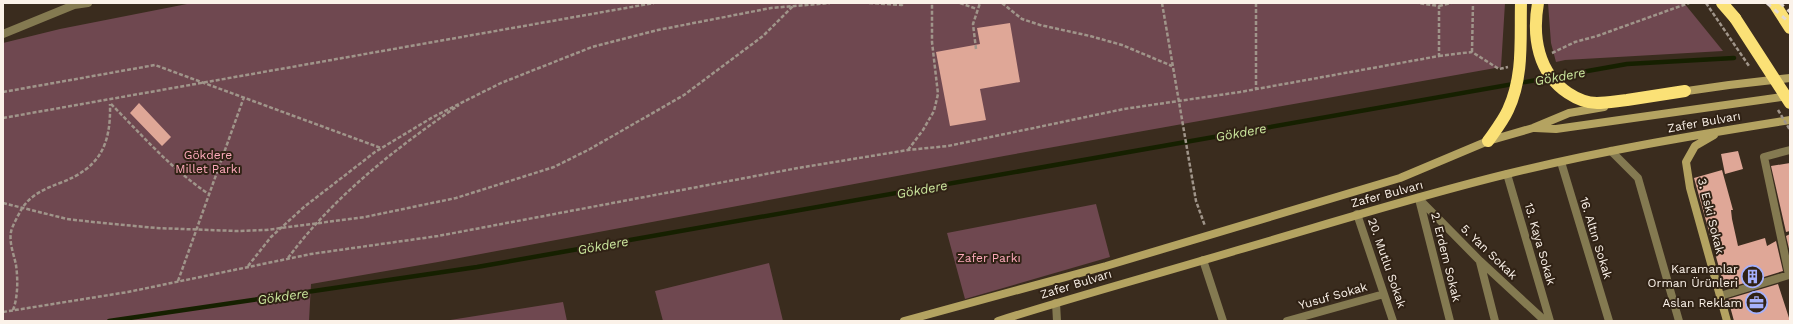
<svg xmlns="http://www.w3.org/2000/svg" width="1793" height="324" font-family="'Work Sans',sans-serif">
  <rect width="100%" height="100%" fill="#3a2c1e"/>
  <path fill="#6f4850" d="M192,3H1505L1501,67L1004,156L438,262L311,284L309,321H3V43L60,29Z
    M1548,3H1684L1723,51L1565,60L1556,62L1551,43Z
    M1096,204L1110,257L965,299L947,233Z
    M769,263L783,321H663L655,291Z
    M563,302L567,321H444Z"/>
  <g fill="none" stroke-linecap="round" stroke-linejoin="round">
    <path stroke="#162000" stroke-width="4.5" d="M109,321L477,267L1627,64L1734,58"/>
  </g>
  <path fill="#dfa797" d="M1010,23L1020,82L980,89L986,120L950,126L936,52L980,44L977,28Z
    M139,103L171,137L162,146L130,113Z
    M1738,151L1743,169L1725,174L1721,154Z
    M1790,163V231L1786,232L1771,166Z
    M1722,170L1733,210H1731L1732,219L1738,246L1765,238L1767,246L1776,241L1783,271L1725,289L1694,178Z
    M1790,234V253L1786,236Z
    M1778,284L1790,321H1734L1728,299Z"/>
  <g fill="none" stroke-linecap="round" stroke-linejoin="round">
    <path stroke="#a0958a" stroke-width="2.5" stroke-dasharray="4 2" stroke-linecap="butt" d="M869,3L902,5L903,3
      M960,3L977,9
      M1002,3L1022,19L1040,25L1090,36L1122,45L1172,66
      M1162,3L1196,201L1205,226
      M1256,3V89
      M1439,6L1451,3
      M976,49L973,24L980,3
      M1472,52L1473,3
      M1552,53L1575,42L1597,36L1689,3
      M1439,56L1472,52L1499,69L1508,67
      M3,92L155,65L381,148
      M111,104C142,135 172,170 209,194
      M3,118L654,3
      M908,150L923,130L934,111L938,94L932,42V3
      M3,203L67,219L93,222L156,228L237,231L266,230L365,217L456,198L554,167L590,149L684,95L763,36L793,6
      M288,258C334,196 396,148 459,105
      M248,266L271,237L304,207L375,152L433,117L501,83L592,47L658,30L771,8L830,3
      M178,281L244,97
      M13,310C18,297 18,279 16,265C14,255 9,243 11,232C12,226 18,216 21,210C30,195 44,189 60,183C100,168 111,145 110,104
      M3,312L128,292L311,254L438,236L798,168L908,150L948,146L1124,109L1240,92L1439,56V6L1418,3"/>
    <path stroke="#847a51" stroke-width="8" d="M3,34L74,5L88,3
      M1611,151L1638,178L1679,321
      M1561,162L1609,321
      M1507,174L1550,321
      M1418,198L1480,261L1545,321
      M1419,199L1450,321
      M1357,214L1393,321
      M1203,260L1223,321
      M1480,262L1495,321
      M1720,296L1789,275L1764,157L1790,150
      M1056,303L1057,321
      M1287,321L1384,294"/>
    <path stroke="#b4a361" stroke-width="8" d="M1680,92L1729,85L1790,78
      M1535,128L1556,129L1789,96
      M1714,135L1695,146L1686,162L1690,188L1727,321
      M904,321L1106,266L1400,178L1488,141L1533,128L1569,113L1604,107
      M998,321C1077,296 1158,274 1238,250C1328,224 1417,196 1507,174C1600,151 1695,135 1790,120"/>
    <path stroke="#fbe176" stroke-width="12" d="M1538,3C1532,37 1538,73 1568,93C1577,99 1587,103 1597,103C1607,103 1617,101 1627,100C1647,97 1666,94 1685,91
      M1722,3L1735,18
      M1774,3L1790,28
      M1488,141C1495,131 1503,121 1508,110C1524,76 1520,39 1521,3"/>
    <path stroke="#e4dad1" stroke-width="3" stroke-dasharray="5 5" stroke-linecap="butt" d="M1767,3L1790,23
      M1780,3L1790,12"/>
    <path stroke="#a0958a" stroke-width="2.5" stroke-dasharray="4 2" stroke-linecap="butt" d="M1706,3L1749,66
      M1778,110L1790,130"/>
    <path stroke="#fbe176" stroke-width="12" d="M1735,18L1790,103"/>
  </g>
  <defs>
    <symbol id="building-ring" viewBox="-11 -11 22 22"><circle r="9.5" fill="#302215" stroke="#a6b1fc" stroke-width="1.5"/><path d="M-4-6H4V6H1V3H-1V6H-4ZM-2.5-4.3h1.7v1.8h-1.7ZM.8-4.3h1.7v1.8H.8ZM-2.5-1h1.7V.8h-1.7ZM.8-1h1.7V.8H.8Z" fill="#a6b1fc"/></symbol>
    <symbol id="office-ring" viewBox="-11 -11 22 22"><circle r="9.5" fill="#302215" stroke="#a6b1fc" stroke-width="1.5"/><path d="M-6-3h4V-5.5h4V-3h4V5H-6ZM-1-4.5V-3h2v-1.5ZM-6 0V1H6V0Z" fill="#a6b1fc"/></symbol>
  </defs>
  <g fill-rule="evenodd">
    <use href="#building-ring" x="1740" y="264" width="25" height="25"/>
    <use href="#office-ring" x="1744" y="290" width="25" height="25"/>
  </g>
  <g text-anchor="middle" stroke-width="4" stroke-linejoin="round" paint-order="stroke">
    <g font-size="12" fill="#fbf2e9" stroke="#302215">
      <text transform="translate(1704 122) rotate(-10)" y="4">Zafer Bulvarı</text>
      <text transform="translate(1387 194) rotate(-15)" y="4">Zafer Bulvarı</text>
      <text transform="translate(1711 216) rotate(76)" y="4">3. Eski Sokak</text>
      <text transform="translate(1596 238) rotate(73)" y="4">16. Altın Sokak</text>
      <text transform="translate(1540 244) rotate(74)" y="4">13. Kaya Sokak</text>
      <text transform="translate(1489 252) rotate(44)" y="4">5. Yan Sokak</text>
      <text transform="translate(1446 257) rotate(76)" y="4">2. Erdem Sokak</text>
      <text transform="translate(1387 263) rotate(71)" y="4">20. Mutlu Sokak</text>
      <text transform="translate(1076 284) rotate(-17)" y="4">Zafer Bulvarı</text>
      <text transform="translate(1333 296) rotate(-16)" y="4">Yusuf Sokak</text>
    </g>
    <g font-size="12" fill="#feaabb" stroke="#302215">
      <text x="208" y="159">Gökdere<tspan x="208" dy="14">Millet Parkı</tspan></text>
      <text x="989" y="262">Zafer Parkı</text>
    </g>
    <g font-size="12" fill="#fbf2e9" stroke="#302215" text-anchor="end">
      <text x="1738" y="273">Karamanlar<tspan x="1738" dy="14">Orman Ürünleri</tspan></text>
      <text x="1742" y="307">Aslan Reklam</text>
    </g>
    <g font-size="13" font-style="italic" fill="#cae59c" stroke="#302215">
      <text transform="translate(1560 76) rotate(-10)" y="5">Gökdere</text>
      <text transform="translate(1241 132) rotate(-10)" y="5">Gökdere</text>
      <text transform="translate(922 189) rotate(-10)" y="5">Gökdere</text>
      <text transform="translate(603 245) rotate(-10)" y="5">Gökdere</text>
      <text transform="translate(283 296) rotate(-8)" y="5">Gökdere</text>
    </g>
  </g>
  <rect width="1793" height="324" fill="none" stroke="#fbf2e9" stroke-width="8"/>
</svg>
